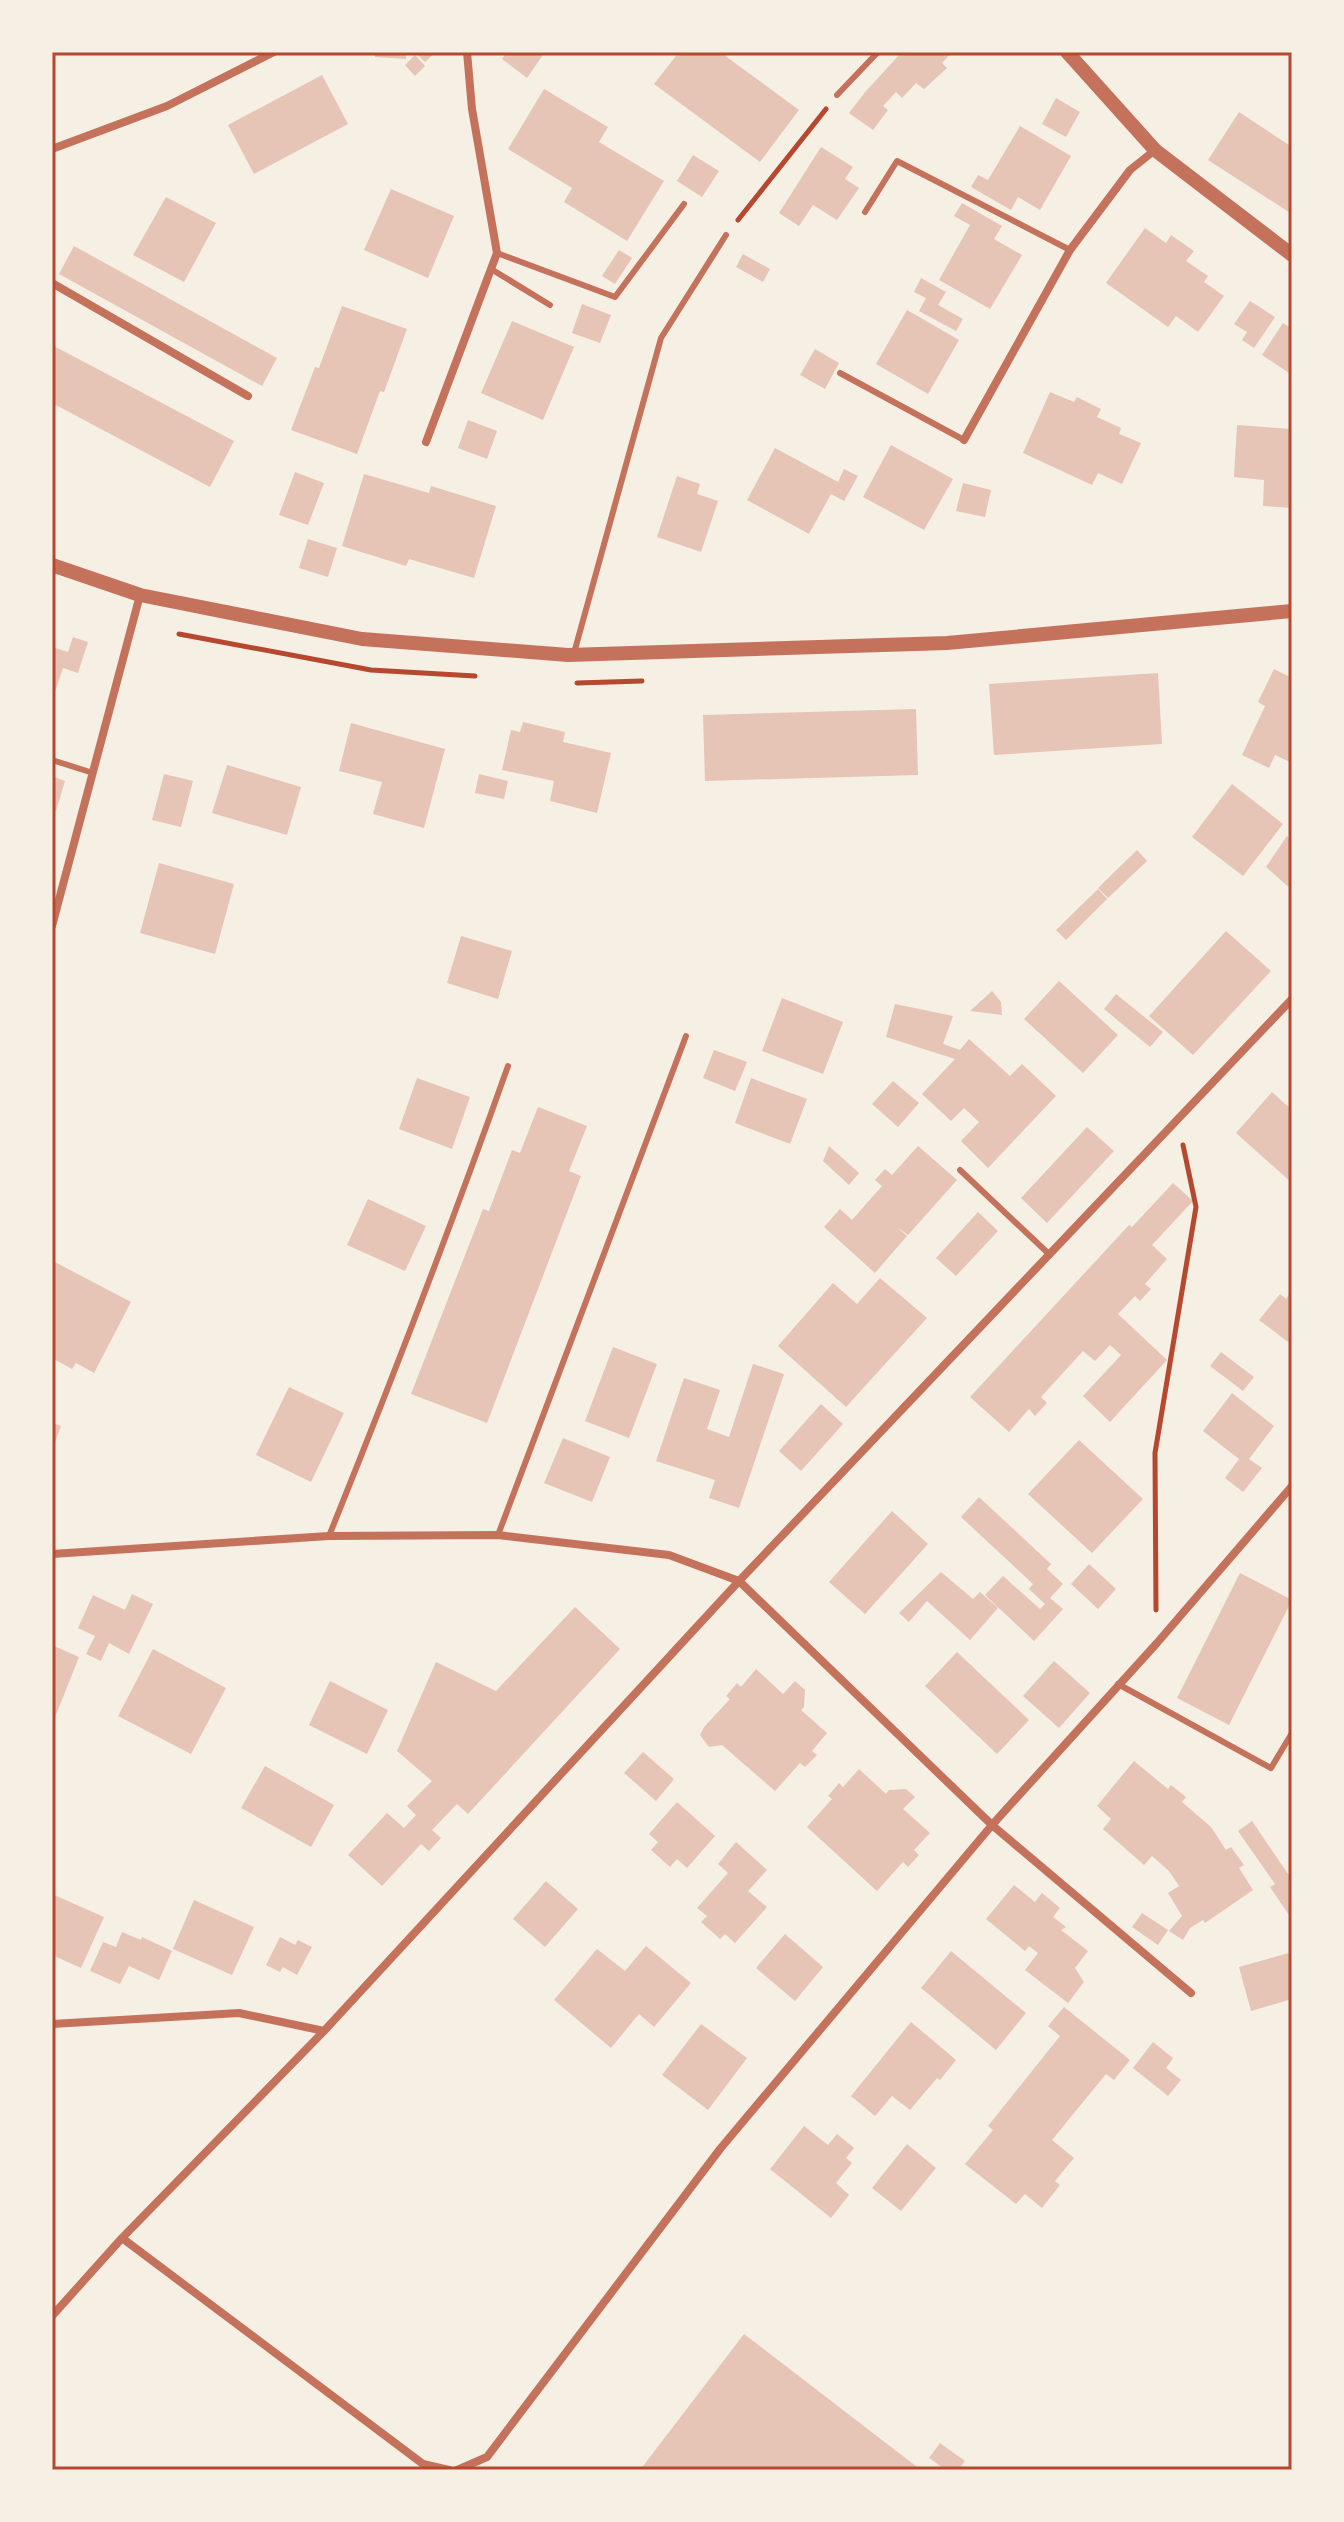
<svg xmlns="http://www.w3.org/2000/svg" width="1344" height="2522" font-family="Georgia,serif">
  <rect width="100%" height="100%" fill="#f6efe4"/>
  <path fill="#e6c5b7" d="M375,52H406V59L375,57Z
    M415,52H436L425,62Z
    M507,52H545L527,78L502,59Z
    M679,52H720L799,110L760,162L654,84Z
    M902,52H952L942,63L947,68L924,89L916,83L902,98L896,92L883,106L888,110L873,130L849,113L866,91Z
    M415,55L425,66L415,76L405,65Z
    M322,75L348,124L254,174L228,125Z
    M544,89L608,127L599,142L664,181L627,241L564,202L572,188L508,149Z
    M1056,98L1080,112L1066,137L1042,124Z
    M1239,112L1292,147V214L1208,160Z
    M1020,126L1071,156L1040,210L1018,197L1011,210L971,187L978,175L988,180Z
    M821,147L853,167L845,179L859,188L837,220L813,205L799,226L779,213Z
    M693,155L719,171L702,197L677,181Z
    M391,189L454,216L428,278L364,250Z
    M166,197L216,223L184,282L133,255Z
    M962,203L1002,226L994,239L1022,255L990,309L939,280L970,225L954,216Z
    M1145,228L1166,243L1171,235L1194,251L1186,261L1208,276L1204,282L1224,296L1198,332L1176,316L1168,327L1106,283Z
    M74,246L277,358L262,386L59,274Z
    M619,250L632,258L615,284L602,276Z
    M743,254L770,269L763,282L736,267Z
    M921,278L946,292L938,305L963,319L956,331L919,311L926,298L914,292Z
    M1250,301L1275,317L1254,348L1242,340L1247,332L1234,324Z
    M582,304L611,315L600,343L572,333Z
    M342,306L407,329L384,392L380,391L357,454L291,430L315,367L319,368Z
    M907,310L959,340L928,394L876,364Z
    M512,321L574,347L543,420L481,393Z
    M1283,323L1292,329V375L1262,355Z
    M52,345L234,441L210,487L52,403Z
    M815,349L839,363L825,389L800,375Z
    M1050,392L1074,402L1077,397L1101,409L1097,417L1121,428L1119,434L1141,443L1122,484L1098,473L1092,485L1023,453Z
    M468,420L497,431L487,459L458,448Z
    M1237,425L1292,429V508L1263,506L1264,480L1234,477Z
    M891,445L953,479L924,530L863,497Z
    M775,448L838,482L844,469L858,476L844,501L831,494L809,534L747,500Z
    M295,472L324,483L308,525L279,515Z
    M364,474L429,493L431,486L496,506L474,578L409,559L406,566L342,546Z
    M677,476L700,484L697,494L718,501L701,552L657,537Z
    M963,483L991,490L985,517L956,511Z
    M308,539L337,548L328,577L299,568Z
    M73,637L88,642L78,673L63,668L52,701V647L68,652Z
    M1274,669L1292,678V763L1275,755L1269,768L1242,755L1265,706L1258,702Z
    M1158,673L1162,744L994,755L989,684Z
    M916,709L918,775L705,781L703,715Z
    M523,722L565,732L563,742L611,753L597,813L550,801L554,781L502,770L511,730L520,732Z
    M351,723L445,749L424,828L373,814L382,782L339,771Z
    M227,765L301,787L287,835L212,813Z
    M164,774L193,781L181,827L152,820Z
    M479,774L508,781L504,799L475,793Z
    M52,776L65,781L56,811L52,810Z
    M1232,784L1283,824L1243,876L1192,837Z
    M1287,836L1292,840V890L1266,867Z
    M1137,850L1147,861L1108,898L1098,888Z
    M159,863L234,884L215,954L140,933Z
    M1098,889L1107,899L1066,940L1056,930Z
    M1226,931L1271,971L1193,1055L1149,1016Z
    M461,936L512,951L498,999L447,983Z
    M1059,981L1118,1035L1083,1073L1024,1019Z
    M992,991L1001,1002L1002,1015L970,1011Z
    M1116,994L1163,1032L1150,1047L1104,1009Z
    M782,998L843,1022L823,1074L762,1051Z
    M895,1004L953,1016L943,1044L960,1050L969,1039L1010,1076L1022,1064L1056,1096L988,1168L961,1141L979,1122L964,1108L951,1121L922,1094L955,1059L886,1037Z
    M714,1050L747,1062L735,1091L703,1078Z
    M417,1078L470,1097L452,1149L399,1129Z
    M751,1078L807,1099L790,1144L735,1123Z
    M893,1081L919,1103L898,1127L872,1104Z
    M1272,1092L1292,1110V1183L1236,1133Z
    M538,1107L587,1126L569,1171L581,1176L487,1423L411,1394L483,1209L489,1211L512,1150L520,1153Z
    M1087,1127L1114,1151L1047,1223L1021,1198Z
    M829,1146L859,1173L849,1185L823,1161Z
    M918,1146L957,1180L908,1235L897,1227L907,1236L875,1273L824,1227L840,1209L852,1220L882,1186L875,1180L885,1169L892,1175Z
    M1173,1183L1193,1201L1152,1245L1167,1259L1145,1284L1151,1289L1140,1301L1135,1296L1118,1314L1167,1360L1110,1422L1083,1396L1121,1355L1110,1345L1095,1361L1083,1351L1041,1397L1047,1403L1035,1416L1029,1409L1009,1432L970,1397L1129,1225L1132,1227Z
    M368,1199L426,1226L405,1271L347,1245Z
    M978,1212L998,1231L956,1276L936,1258Z
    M53,1261L131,1302L94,1373L76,1363L72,1369L52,1358Z
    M880,1278L927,1318L846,1407L778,1346L833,1283L857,1304Z
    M1292,1290V1345L1259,1320L1280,1294L1286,1299Z
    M613,1347L657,1364L629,1438L585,1421Z
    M1221,1352L1254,1377L1243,1391L1210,1366Z
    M753,1364L784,1374L739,1508L709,1498L715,1480L656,1461L684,1378L720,1390L707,1429L729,1437Z
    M289,1387L344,1413L311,1482L256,1455Z
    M1232,1393L1274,1426L1249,1459L1262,1468L1243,1492L1225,1478L1239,1459L1203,1431Z
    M821,1404L843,1424L801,1471L779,1451Z
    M52,1423L61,1426L52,1450Z
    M563,1438L610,1457L592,1502L544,1483Z
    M1079,1440L1143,1499L1092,1553L1028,1494Z
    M979,1497L1051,1564L1047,1569L1063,1584L1050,1598L1063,1609L1034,1641L985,1595L1003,1576L1040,1609L1045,1604L1029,1589L1033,1584L961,1517Z
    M892,1511L928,1544L865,1614L829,1582Z
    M1089,1564L1116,1589L1098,1609L1071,1584Z
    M941,1572L973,1599L980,1592L998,1608L970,1640L927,1601L909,1622L899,1613Z
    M1240,1573L1292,1600L1229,1725L1177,1698Z
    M132,1594L153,1604L129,1654L109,1643L101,1661L86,1654L95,1636L78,1628L93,1595L125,1610Z
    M575,1607L620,1649L468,1814L457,1804L432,1830L441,1838L429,1851L421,1844L382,1886L348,1855L387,1813L404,1828L416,1815L407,1806L432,1781L397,1751L436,1662L496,1691Z
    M52,1645L79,1657L52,1725Z
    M153,1649L226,1688L191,1754L118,1716Z
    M957,1652L1029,1720L997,1754L925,1686Z
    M1054,1661L1090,1693L1059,1728L1023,1696Z
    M756,1669L783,1694L795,1681L805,1690L804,1707L801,1710L827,1733L812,1751L817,1755L805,1767L800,1763L775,1791L722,1745L709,1747L700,1735L704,1727L730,1699L726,1696L737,1683L741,1687Z
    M330,1681L388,1710L367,1754L309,1725Z
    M643,1752L674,1779L656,1801L624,1773Z
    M1134,1761L1168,1789L1171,1785L1186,1797L1182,1802L1211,1827L1226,1850L1231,1847L1244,1865L1239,1868L1253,1890L1205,1923L1203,1920L1190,1928L1183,1940L1169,1931L1182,1916L1168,1893L1179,1886L1169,1871L1152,1856L1144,1865L1103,1829L1111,1819L1097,1806Z
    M265,1766L334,1805L311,1847L241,1808Z
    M859,1769L886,1794L889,1790L906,1789L915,1797L903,1809L930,1833L914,1850L919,1855L908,1867L903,1862L877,1891L807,1827L832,1799L828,1796L839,1783L843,1787Z
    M677,1802L715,1836L687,1868L677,1859L670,1867L651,1850L658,1842L649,1834Z
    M1252,1821L1288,1874L1292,1871V1914L1289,1915L1270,1887L1275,1884L1238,1831Z
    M736,1842L767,1870L748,1891L767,1907L735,1943L725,1934L720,1939L701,1922L707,1916L697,1908L728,1873L718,1864Z
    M546,1881L578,1909L545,1947L513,1919Z
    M1014,1885L1035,1902L1042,1893L1060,1908L1053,1917L1066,1927L1061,1930L1088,1951L1075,1968L1084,1982L1068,2003L1025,1970L1038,1953L1029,1946L1025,1951L986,1919Z
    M52,1894L104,1917L81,1968L52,1955Z
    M194,1900L254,1927L232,1975L173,1949Z
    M1142,1913L1168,1930L1158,1945L1132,1927Z
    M122,1932L141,1940L142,1937L172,1951L159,1980L129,1966L120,1984L90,1971L103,1942L116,1947Z
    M785,1934L823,1967L795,2001L756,1968Z
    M280,1937L295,1945L298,1940L312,1947L297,1975L283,1967L280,1972L266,1965Z
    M646,1946L691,1983L654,2027L639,2014L611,2048L554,2000L597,1949L625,1971Z
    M951,1951L1026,2013L996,2050L921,1988Z
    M1292,1952V1999L1251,2011L1239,1967Z
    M1064,2007L1130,2060L1114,2080L1106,2074L1052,2140L1074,2158L1055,2181L1060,2185L1042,2208L1025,2194L1016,2204L965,2164L993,2130L988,2126L1060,2036L1048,2026Z
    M911,2022L956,2060L940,2080L937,2078L910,2110L892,2096L875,2116L851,2096Z
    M701,2024L747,2058L708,2110L662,2075Z
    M1153,2042L1173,2058L1166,2068L1181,2080L1168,2096L1133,2068Z
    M804,2126L828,2145L837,2134L854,2148L846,2158L852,2163L836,2183L849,2195L831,2218L770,2169Z
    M907,2144L936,2168L901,2211L872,2188Z
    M744,2334L921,2470H640Z
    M940,2443L965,2461L958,2470H946L929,2458Z"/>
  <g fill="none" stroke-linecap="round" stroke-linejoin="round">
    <path stroke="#b5482f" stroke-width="5" d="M738,220L826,109
      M179,634L371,670L475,676
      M577,683L642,681
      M1156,1610L1155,1453L1196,1207L1183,1145"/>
    <path stroke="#c5725c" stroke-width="6" d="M837,95L878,52
      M865,212L897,161L1070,250
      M497,253L615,297L684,204
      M491,269L550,305
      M840,373L964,440
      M574,653L661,338L726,235
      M52,760L93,773
      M960,1170L1050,1255
      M498,1535L686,1036
      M329,1536C392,1380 452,1224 508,1066
      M1118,1684L1271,1768L1292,1733"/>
    <path stroke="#c5725c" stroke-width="8" d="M52,149L167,106L274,52
      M52,283L248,396
      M964,440L1070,250L1130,170L1155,150
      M426,442L497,253L472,109L467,52
      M52,926L140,595
      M52,1554L329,1536L498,1535L669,1555L739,1581L992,1825L1191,1993
      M52,2024L239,2013L324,2031
      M122,2238L423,2464L449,2470
      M52,2316L122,2238L324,2031L739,1581L1292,999
      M457,2470L487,2457L720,2149L992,1825L1157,1643L1292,1486"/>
    <path stroke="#c5725c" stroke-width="14" d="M1067,52L1155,150L1292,255
      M52,565L140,595L362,639L568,655L947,643L1292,611"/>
  </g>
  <rect width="1344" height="2522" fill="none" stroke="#f6efe4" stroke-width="108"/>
  <rect x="54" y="54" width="1236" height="2414" fill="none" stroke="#b5482f" stroke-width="3"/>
</svg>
